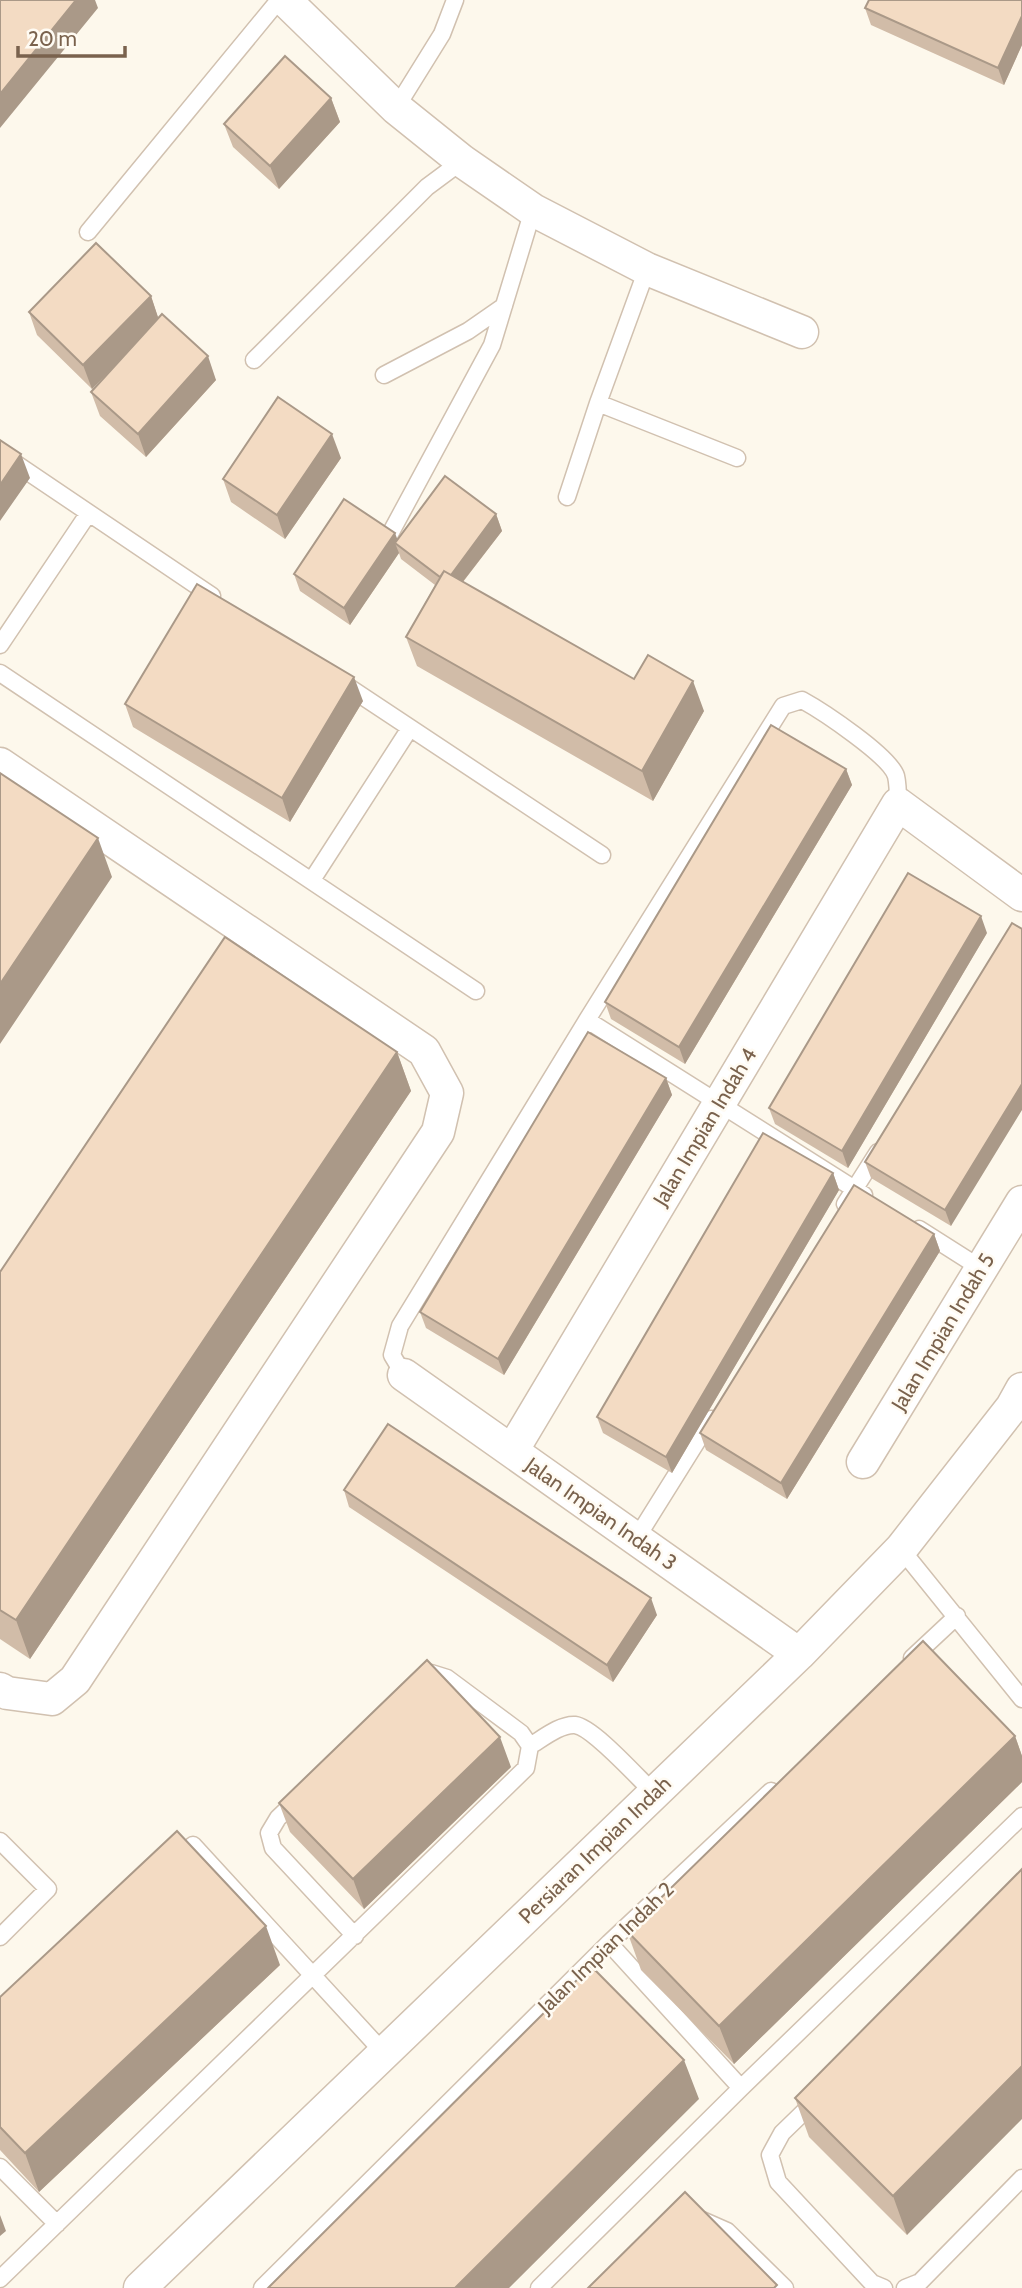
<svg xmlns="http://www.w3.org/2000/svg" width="1022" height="2288" font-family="Cabin,sans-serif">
  <rect width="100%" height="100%" fill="#fdf8ec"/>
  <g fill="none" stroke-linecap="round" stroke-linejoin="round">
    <defs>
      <path id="lane" d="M396,108L442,34L455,0
        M88,232L279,0
        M254,360L427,187L462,161
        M384,375L468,331L504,306
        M598,403L737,458
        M0,453L212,596
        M567,497L598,403L647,269
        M390,534L492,345L533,210
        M0,645L88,514
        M0,673L476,991
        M344,684L602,855
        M312,880L410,728
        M587,1020L864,1195
        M845,1204L878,1152
        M919,1229L982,1269
        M404,1375L392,1355L400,1326L587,1020L783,706L802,700C822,711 890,756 896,776C898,784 898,795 898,804
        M636,1539L711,1419
        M901,1549L1022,1699
        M912,1658L957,1616
        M530,1746C542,1739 560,1724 575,1725C593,1727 639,1779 654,1793
        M299,1798L278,1818L269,1833L273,1848L355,1936
        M0,1841L48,1889L0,1937
        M177,1861L193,1845L384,2053
        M609,1943L741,2088
        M816,2100L782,2133L770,2155L778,2182L872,2283L884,2288
        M0,2167L57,2224
        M702,2220L727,2231L785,2288
        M0,2279L526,1768L530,1746L521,1733L447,1678L431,1673L423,1679
        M262,2288L609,1943L771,1791
        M539,2288L741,2088L1022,1816
        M905,2288L920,2282L1022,2178"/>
      <path id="street" d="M285,0L396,108L462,161L533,210L647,269L802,332
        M0,764L424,1051L447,1093L438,1132L75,1680L52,1699L7,1693L0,1689
        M404,1375L799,1654
        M512,1451L898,804L1022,895
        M863,1462L1022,1202
        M140,2288L799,1654L901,1549L1012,1407L1022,1389"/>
    </defs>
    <use href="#lane" stroke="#d1c1b0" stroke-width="19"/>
    <use href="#street" stroke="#d1c1b0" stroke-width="35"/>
    <use href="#lane" stroke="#fff" stroke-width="16"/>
    <use href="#street" stroke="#fff" stroke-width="32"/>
  </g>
  <path fill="#d1bca8" d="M1022,0V45L1004,85L871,25L865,8Z
    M331,98L340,122L279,189L233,147L224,124Z
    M151,296L158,318L216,380L146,457L100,416L91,392L128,352L92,389L37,335L29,312Z
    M341,458L285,539L231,502L223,479Z
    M496,514L502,531L463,582L634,679L704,711L653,801L417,666L406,637L435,585L401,559L399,553L350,625L300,591L294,574L397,540Z
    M363,701L290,822L133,727L125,704Z
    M846,769L852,785L685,1064L611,1019L605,1002Z
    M1012,923L951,1226L871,1178L865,1162Z
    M987,933L848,1168L775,1124L769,1108Z
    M397,1052L411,1091L30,1659L0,1639V1272Z
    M666,1078L672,1095L504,1375L426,1328L420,1312Z
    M833,1173L839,1190L672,1473L603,1433L597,1417Z
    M934,1234L940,1251L787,1499L706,1450L700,1433Z
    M344,1490L657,1615L613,1682L349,1507Z
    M1015,1736L1022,1756V1782L734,2064L641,1970L627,1931Z
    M511,1767L364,1909L290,1832L279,1803Z
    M1022,1869L907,2235L809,2137L795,2098Z
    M280,1965L39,2192L0,2150V1997Z"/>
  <path fill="#a98" d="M76,0H95L98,8L0,128V94Z
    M1022,16V45L1004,85L998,68Z
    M331,98L340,122L279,189L270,166Z
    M151,296L159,320L92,389L83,365Z
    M208,356L216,380L146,457L138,434Z
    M332,434L341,458L285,539L277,515Z
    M21,454L30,478L0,521V485Z
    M496,514L502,531L451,597L445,581Z
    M395,533L400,546L395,543L399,553L350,625L344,608Z
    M354,677L363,701L290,822L282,798Z
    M693,681L704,711L653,801L642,771Z
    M846,769L852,785L685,1064L679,1047Z
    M98,838L112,877L0,1044V984Z
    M981,916L987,933L848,1168L842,1151Z
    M397,1052L411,1091L30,1659L16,1620Z
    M666,1078L672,1095L504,1375L498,1359Z
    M1022,1084V1110L951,1226L945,1210Z
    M833,1173L839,1190L672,1473L666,1457Z
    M934,1234L940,1251L787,1499L781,1483Z
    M651,1598L657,1615L613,1682L607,1665Z
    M1015,1736L1022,1756V1782L734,2064L719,2026Z
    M500,1737L511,1767L364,1909L353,1879Z
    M266,1926L280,1965L39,2192L25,2153Z
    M684,2060L699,2099L509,2288H455Z
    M1022,2066V2119L907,2235L893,2196Z
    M0,2215L6,2231L0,2236Z"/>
  <path fill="#f3dbc3" stroke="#a98" stroke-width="2" d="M0,0H76L0,94Z
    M869,0H1022V16L998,68L865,8Z
    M285,56L331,98L270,166L224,124Z
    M96,243L151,296L83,365L29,312Z
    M162,314L208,356L138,434L91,392Z
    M278,397L332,434L277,515L223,479Z
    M0,440L21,454L0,485Z
    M445,476L496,514L451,575L444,571L440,577L395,543Z
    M344,499L395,533L344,608L294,574Z
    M444,571L634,679L648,655L693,681L642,771L406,637Z
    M197,584L354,677L282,798L125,704Z
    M771,725L846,769L679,1047L605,1002Z
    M0,773L98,838L0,984Z
    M908,873L981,916L842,1151L769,1108Z
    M1012,923L1022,929V1084L945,1210L865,1162Z
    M225,937L397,1052L16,1620L0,1610V1272Z
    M588,1032L666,1078L498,1359L420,1312Z
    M763,1133L833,1173L666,1457L597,1417Z
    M854,1185L934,1234L781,1483L700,1433Z
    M388,1424L651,1598L607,1665L344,1490Z
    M923,1641L1015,1736L719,2026L627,1931Z
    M427,1660L500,1737L353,1879L279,1803Z
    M177,1831L266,1926L25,2153L0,2127V1997Z
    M1022,1869V2066L893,2196L795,2098Z
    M591,1966L684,2060L455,2288H268Z
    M685,2192L777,2285L774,2288H588Z"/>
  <g text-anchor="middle" stroke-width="5" stroke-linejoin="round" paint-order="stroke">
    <g font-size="21" fill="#7a624d" stroke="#fffbf3">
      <text transform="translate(705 1127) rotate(-59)" y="7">Jalan Impian Indah 4</text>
      <text transform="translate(943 1332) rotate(-59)" y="7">Jalan Impian Indah 5</text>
      <text transform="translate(601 1514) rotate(35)" y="7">Jalan Impian Indah 3</text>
      <text transform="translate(595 1850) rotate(-44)" y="7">Persiaran Impian Indah</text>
      <text transform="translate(606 1948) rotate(-44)" y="7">Jalan Impian Indah 2</text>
    </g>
  </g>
  <path d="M18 46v10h107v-10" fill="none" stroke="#7a624d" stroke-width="3.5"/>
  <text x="28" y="46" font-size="21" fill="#7a624d" stroke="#fffbf3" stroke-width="5" paint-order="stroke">20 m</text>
</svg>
